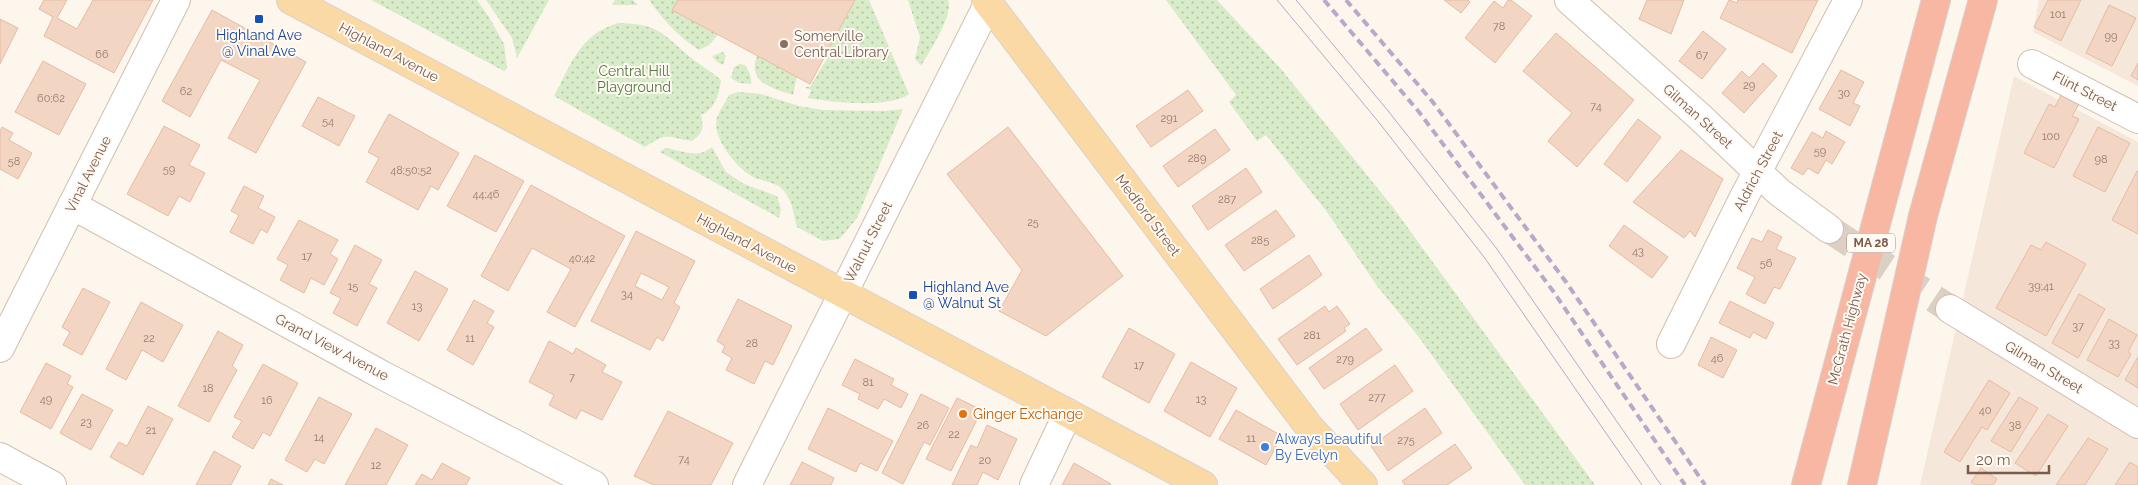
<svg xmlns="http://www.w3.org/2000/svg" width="2138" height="485" font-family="Raleway,sans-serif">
  <defs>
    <pattern id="grass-dots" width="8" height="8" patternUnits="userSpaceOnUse" patternTransform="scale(1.25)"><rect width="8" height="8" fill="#d8ecc9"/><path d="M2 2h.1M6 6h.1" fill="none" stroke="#b4c2a5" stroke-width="1.8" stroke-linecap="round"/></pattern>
  </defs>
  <rect width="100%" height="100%" fill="#fdf6ec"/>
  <path fill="#f5e8da" d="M2039,0H2138V86L2033,32Z
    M2014,76L2138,142V485H1920Z"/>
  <path fill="url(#grass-dots)" d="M371,0H477L489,17L504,44L507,68L505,71L502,70Z
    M486,0H549L517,58L512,38Z
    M615,0H633L638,5H612Z
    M649,0H678L673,10L718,35L709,45L699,50C679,37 663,20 649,0Z
    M855,0H869L909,94C889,109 831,102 808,98L811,90L804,87H810L831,52L829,49Z
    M908,0H948C954,15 929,52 921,66L915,59L920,37Z
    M1166,0H1217L1281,69L1392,206L1595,485H1525L1418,336L1377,286L1327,212L1266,135L1257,141L1229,102L1236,95Z
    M618,23C658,24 661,32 690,57C700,65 711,71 721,80C719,95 715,109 701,115C704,128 703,133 692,141C667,138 670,130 645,147L554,96C572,63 579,35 618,23Z
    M723,52L726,56L723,65L717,62L712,56Z
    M757,56L797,76L793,95C773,88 747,83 757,56Z
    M740,64L745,65C749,71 752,77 751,84L739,83L731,78L734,67Z
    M738,92L761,94L799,106L823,110L885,111L903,109L857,218L844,234L839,239L823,241L797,227C794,216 792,199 784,191C778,183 762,181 753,177C737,169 711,137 717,118C719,111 726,102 729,95Z
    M712,147L726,172L744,184L777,196L781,209L779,218L660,152L665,148C683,150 696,160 712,147Z"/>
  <path fill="#f3d5c3" stroke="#e6bba3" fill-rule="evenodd" d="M44,0H67L57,18L77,29L93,0H153L114,73L44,36L53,17L39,9Z
    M678,0H855L810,84L672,10Z
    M1444,0H1468L1470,2L1461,13Z
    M1508,0H1511L1532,16L1495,63L1465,38L1494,1L1503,8Z
    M1647,0H1684L1671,34L1639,19Z
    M1729,0L1737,3L1738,0H1818L1792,53L1720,18Z
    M2048,0H2081L2061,41L2034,27Z
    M2109,5L2136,18L2112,66L2086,53Z
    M212,10L306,62L256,153L228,138L260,80L221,60L190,117L162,101Z
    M0,19L18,28L0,64Z
    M1703,31L1726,49L1702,79L1679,61Z
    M1556,33L1634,100L1577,167L1548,141L1572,113L1523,71Z
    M43,61L86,84L59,135L15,112Z
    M1763,63L1777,76L1744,113L1722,93L1742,71L1749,78Z
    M2138,63V80L2131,76Z
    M1841,70L1864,82L1853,103L1860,106L1850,126L1819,109Z
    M1188,90L1203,111L1151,147L1136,126Z
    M2061,95L2079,104L2072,116L2079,119L2054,168L2024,153L2049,104L2055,107Z
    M318,97L355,116L339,146L302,126Z
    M389,114L459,153L438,190L431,186L418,210L366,182L379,158L368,152Z
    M1638,119L1661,137L1627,182L1604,164Z
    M164,126L200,145L189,165L205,173L190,202L179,196L168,216L127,194Z
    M2,127L13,133L9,140L32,153L18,179L0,169V131Z
    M1008,127L1123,276L1046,336L999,311L1022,270L947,174Z
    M2098,127L2130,143L2105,192L2073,176Z
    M1215,129L1230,150L1178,187L1163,166Z
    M1826,131L1845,142L1832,164L1826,160L1818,174L1808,168L1803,175L1791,168L1812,132L1823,138Z
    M1681,150L1723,179L1695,237L1690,231L1684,238L1633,202Z
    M475,155L524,181L496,232L447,206Z
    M1246,168L1262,192L1208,230L1192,206Z
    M2137,171L2138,172V234L2112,220Z
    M531,185L625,236L575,327L547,312L571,269L532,248L508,291L481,276Z
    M244,186L264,196L258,208L275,217L267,233L261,229L253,244L230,232L239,215L231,211Z
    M1276,210L1295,236L1244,271L1225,245Z
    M299,220L338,240L330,254L338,259L324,285L311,278L304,293L280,280L288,265L277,259Z
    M1624,225L1668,257L1652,278L1609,246Z
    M1768,230L1782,237L1776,249L1796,258L1780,289L1774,287L1765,304L1746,294L1755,277L1737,268L1752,238L1762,242Z
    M636,231L695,261L674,303L680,307L663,341L657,337L650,350L591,321ZM641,273L669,287L662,300L635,286Z
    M2046,242L2086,264L2046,336L1996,308L2031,245L2041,250Z
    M355,245L382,260L369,284L377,288L357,326L333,313L341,298L330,293Z
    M1309,255L1322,275L1273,309L1260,289Z
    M415,271L448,289L419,341L387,323Z
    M83,288L110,302L82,355L63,345L70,332L62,327Z
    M2079,294L2105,309L2078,358L2052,343Z
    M738,299L792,326L773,365L765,361L754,384L726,370L732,358L722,352L725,346L717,341Z
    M474,300L494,311L487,323L494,327L473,365L447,350Z
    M1730,301L1774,323L1766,339L1753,332L1750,338L1719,323Z
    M141,302L183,325L163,362L142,350L126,380L106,369Z
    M1325,306L1329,312L1337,306L1350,324L1344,328L1346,331L1297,365L1278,339Z
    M2109,319L2137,335L2128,352L2131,354L2118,377L2087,360Z
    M1129,328L1175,354L1149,403L1102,377Z
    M1366,328L1382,350L1324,389L1309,368Z
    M218,331L243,345L232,366L237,370L209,422L178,406Z
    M1711,337L1737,350L1723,378L1698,365Z
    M549,341L573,354L576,348L606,365L602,372L622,382L602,420L581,410L576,419L549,405L554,395L529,382Z
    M2138,357V388L2125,380Z
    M855,359L894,379L891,385L908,394L901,408L884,399L878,409L858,399L860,394L842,385Z
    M1191,362L1237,388L1210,437L1164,411Z
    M46,363L71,376L67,384L73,387L51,429L20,412Z
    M263,364L298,383L270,436L263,432L253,449L232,437L242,421L234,417Z
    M1395,365L1413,391L1358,430L1340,404Z
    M1989,380L2010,393L1987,430L1982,427L1960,462L1944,452Z
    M82,394L113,410L91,450L60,433Z
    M921,394L949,408L930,445L924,442L903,484L882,473Z
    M319,397L352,414L324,464L315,459L307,472L285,460Z
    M2019,397L2038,408L2011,452L1991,441Z
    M957,398L982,410L951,471L926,459Z
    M148,406L173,419L143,475L110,457L119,442L127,446Z
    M828,408L893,441L877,471L860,463L856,472L808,449Z
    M1425,408L1442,433L1388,471L1371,446Z
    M1236,410L1282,436L1266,465L1219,439Z
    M668,411L733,443L711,485H654L634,476Z
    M2048,414L2068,426L2036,476L2015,463Z
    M987,425L1017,439L998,480L983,472L977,485H952L971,445L977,448Z
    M376,428L408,445L386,485H345Z
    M2088,438L2108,449L2085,485H2056Z
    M1455,444L1472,468L1447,485H1405L1402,481Z
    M214,451L241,466L231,485H196Z
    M802,462L834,478L831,485H790Z
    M2130,462L2138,467V485H2115Z
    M442,463L470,478L466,485H415L422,474L432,480Z
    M1074,463L1111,484L1110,485H1062Z
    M1981,468L1997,479L1993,485H1975L1971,482Z
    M271,479L283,485H268Z"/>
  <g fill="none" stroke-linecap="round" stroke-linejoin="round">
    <path stroke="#dcd0c4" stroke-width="28" stroke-dasharray="28 14" stroke-linecap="butt" d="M1829,229L1950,309"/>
    <defs>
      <path id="minor" d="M1569,0L1700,117L1779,192L1829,229
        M2032,64L2138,119
        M72,205L382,375L594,485
        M1950,309L2138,424
        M1671,344L1744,197L1848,0
        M0,348L176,0
        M0,457L52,485
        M747,485L990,0
        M1034,485L1068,413"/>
      <path id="major" d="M291,0L1203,485
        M986,0L1310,428L1363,485"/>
      <path id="highway" d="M1806,485L1936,0
        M1862,485L1923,216L1983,0"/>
    </defs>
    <use href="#minor" stroke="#d1beb0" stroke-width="30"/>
    <use href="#major" stroke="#dad1cd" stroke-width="30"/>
    <use href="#highway" stroke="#dad1cd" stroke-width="30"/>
    <use href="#minor" stroke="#fff" stroke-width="28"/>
    <use href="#major" stroke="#fbd9a5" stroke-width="28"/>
    <use href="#highway" stroke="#f7b7a3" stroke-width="28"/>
    <path stroke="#b9a8c9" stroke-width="1" d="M1277,0L1377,120L1484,257L1642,485
      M1296,0L1389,112L1497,249L1661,485"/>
    <path stroke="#b9a8c9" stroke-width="4" stroke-dasharray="8 5" stroke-linecap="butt" d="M1324,0L1419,112L1553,291L1685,485
      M1346,0L1432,101L1566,282L1705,485"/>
  </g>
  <g fill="#1a4fb4" stroke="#fffaf3" stroke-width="2">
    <rect x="254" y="14" width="10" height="10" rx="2.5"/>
    <rect x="908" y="290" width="10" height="10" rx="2.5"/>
  </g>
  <circle fill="#8d6e63" stroke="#fffaf3" stroke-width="2" cx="784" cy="44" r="5"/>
  <circle fill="#e8710a" stroke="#fffaf3" stroke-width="2" cx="963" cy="414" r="5"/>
  <circle fill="#3f7fe0" stroke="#fffaf3" stroke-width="2" cx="1265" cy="447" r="5"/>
  <g text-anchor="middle" stroke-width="4" stroke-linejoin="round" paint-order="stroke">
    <g font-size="11" fill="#987a6a">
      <text x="2058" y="18">101</text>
      <text x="1499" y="30">78</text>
      <text x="2111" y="40">99</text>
      <text x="102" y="58">66</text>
      <text x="1702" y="59">67</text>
      <text x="1749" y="89">29</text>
      <text x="186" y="95">62</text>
      <text x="1844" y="97">30</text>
      <text x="51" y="102">60;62</text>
      <text x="1596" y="110">74</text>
      <text x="1169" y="122">291</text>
      <text x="328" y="125">54</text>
      <text x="2051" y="140">100</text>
      <text x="1820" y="155">59</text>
      <text x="1197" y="162">289</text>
      <text x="2101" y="163">98</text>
      <text x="14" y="165">58</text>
      <text x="169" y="173">59</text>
      <text x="411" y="174">48;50;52</text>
      <text x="486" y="198">44;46</text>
      <text x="1227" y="203">287</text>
      <text x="1033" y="226">25</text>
      <text x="1260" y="244">285</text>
      <text x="1638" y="255">43</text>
      <text x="307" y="260">17</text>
      <text x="582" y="262">40;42</text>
      <text x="1766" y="267">56</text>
      <text x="353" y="290">15</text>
      <text x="2041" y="290">39;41</text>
      <text x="627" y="298">34</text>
      <text x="417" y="310">13</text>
      <text x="2078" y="330">37</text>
      <text x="1312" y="339">281</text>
      <text x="149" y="342">22</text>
      <text x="470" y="342">11</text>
      <text x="752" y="347">28</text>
      <text x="2114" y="347">33</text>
      <text x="1717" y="362">46</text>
      <text x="1345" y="363">279</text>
      <text x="1139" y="369">17</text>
      <text x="572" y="381">7</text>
      <text x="868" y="386">81</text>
      <text x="208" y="392">18</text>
      <text x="1377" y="401">277</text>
      <text x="46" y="403">49</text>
      <text x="1201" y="403">13</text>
      <text x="267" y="404">16</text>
      <text x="1985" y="414">40</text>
      <text x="86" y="426">23</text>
      <text x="923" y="429">26</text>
      <text x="2015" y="429">38</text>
      <text x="151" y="434">21</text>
      <text x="954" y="438">22</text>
      <text x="319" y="441">14</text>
      <text x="1251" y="442">11</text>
      <text x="1406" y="444">275</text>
      <text x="684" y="463">74</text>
      <text x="985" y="464">20</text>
      <text x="376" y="469">12</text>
    </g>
    <rect fill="#fffaf3" stroke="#a28b7f" stroke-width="1" x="1847" y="233.5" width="48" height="19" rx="4"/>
    <g font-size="12" font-weight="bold" fill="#7a5c4d">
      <text x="1871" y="247">MA 28</text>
    </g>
    <g font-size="14" fill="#164399" stroke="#fffaf3">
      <text x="259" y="40">Highland Ave<tspan x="259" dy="16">@ Vinal Ave</tspan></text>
      <text x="923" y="292" text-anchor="start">Highland Ave<tspan x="923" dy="16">@ Walnut St</tspan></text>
    </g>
    <g font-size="14" fill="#785e54" stroke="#fffaf3" text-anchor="start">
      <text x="794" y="41">Somerville<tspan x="794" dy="16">Central Library</tspan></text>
    </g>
    <g font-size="14" fill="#7a5c4d" stroke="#fffaf3">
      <text transform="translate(389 52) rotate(28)" y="5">Highland Avenue</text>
      <text transform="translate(2085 91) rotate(27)" y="5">Flint Street</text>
      <text transform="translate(1698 116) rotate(42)" y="5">Gilman Street</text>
      <text transform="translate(1758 171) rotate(-62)" y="5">Aldrich Street</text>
      <text transform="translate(88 174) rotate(-63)" y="5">Vinal Avenue</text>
      <text transform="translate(1148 215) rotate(53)" y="5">Medford Street</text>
      <text transform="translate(868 242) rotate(-63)" y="5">Walnut Street</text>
      <text transform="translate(747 243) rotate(28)" y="5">Highland Avenue</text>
      <text transform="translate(1847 329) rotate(-75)" y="5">McGrath Highway</text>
      <text transform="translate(332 347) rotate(28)" y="5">Grand View Avenue</text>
      <text transform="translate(2044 367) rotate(31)" y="5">Gilman Street</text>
    </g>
    <g font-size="14" fill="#537a41" stroke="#fffaf3">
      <text x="634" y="76">Central Hill<tspan x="634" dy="16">Playground</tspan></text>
    </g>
    <g font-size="14" fill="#c56008" stroke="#fffaf3" text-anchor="start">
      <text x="973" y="419">Ginger Exchange</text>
    </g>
    <g font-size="14" fill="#366cbe" stroke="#fffaf3" text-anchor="start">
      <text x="1275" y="444">Always Beautiful<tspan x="1275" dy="16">By Evelyn</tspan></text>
    </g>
  </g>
  <path d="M1968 465v8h81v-8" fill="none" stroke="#7a5c4d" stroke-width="2.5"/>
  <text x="1976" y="465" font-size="15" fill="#7a5c4d" stroke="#fffaf3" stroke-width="4" paint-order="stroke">20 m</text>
</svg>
